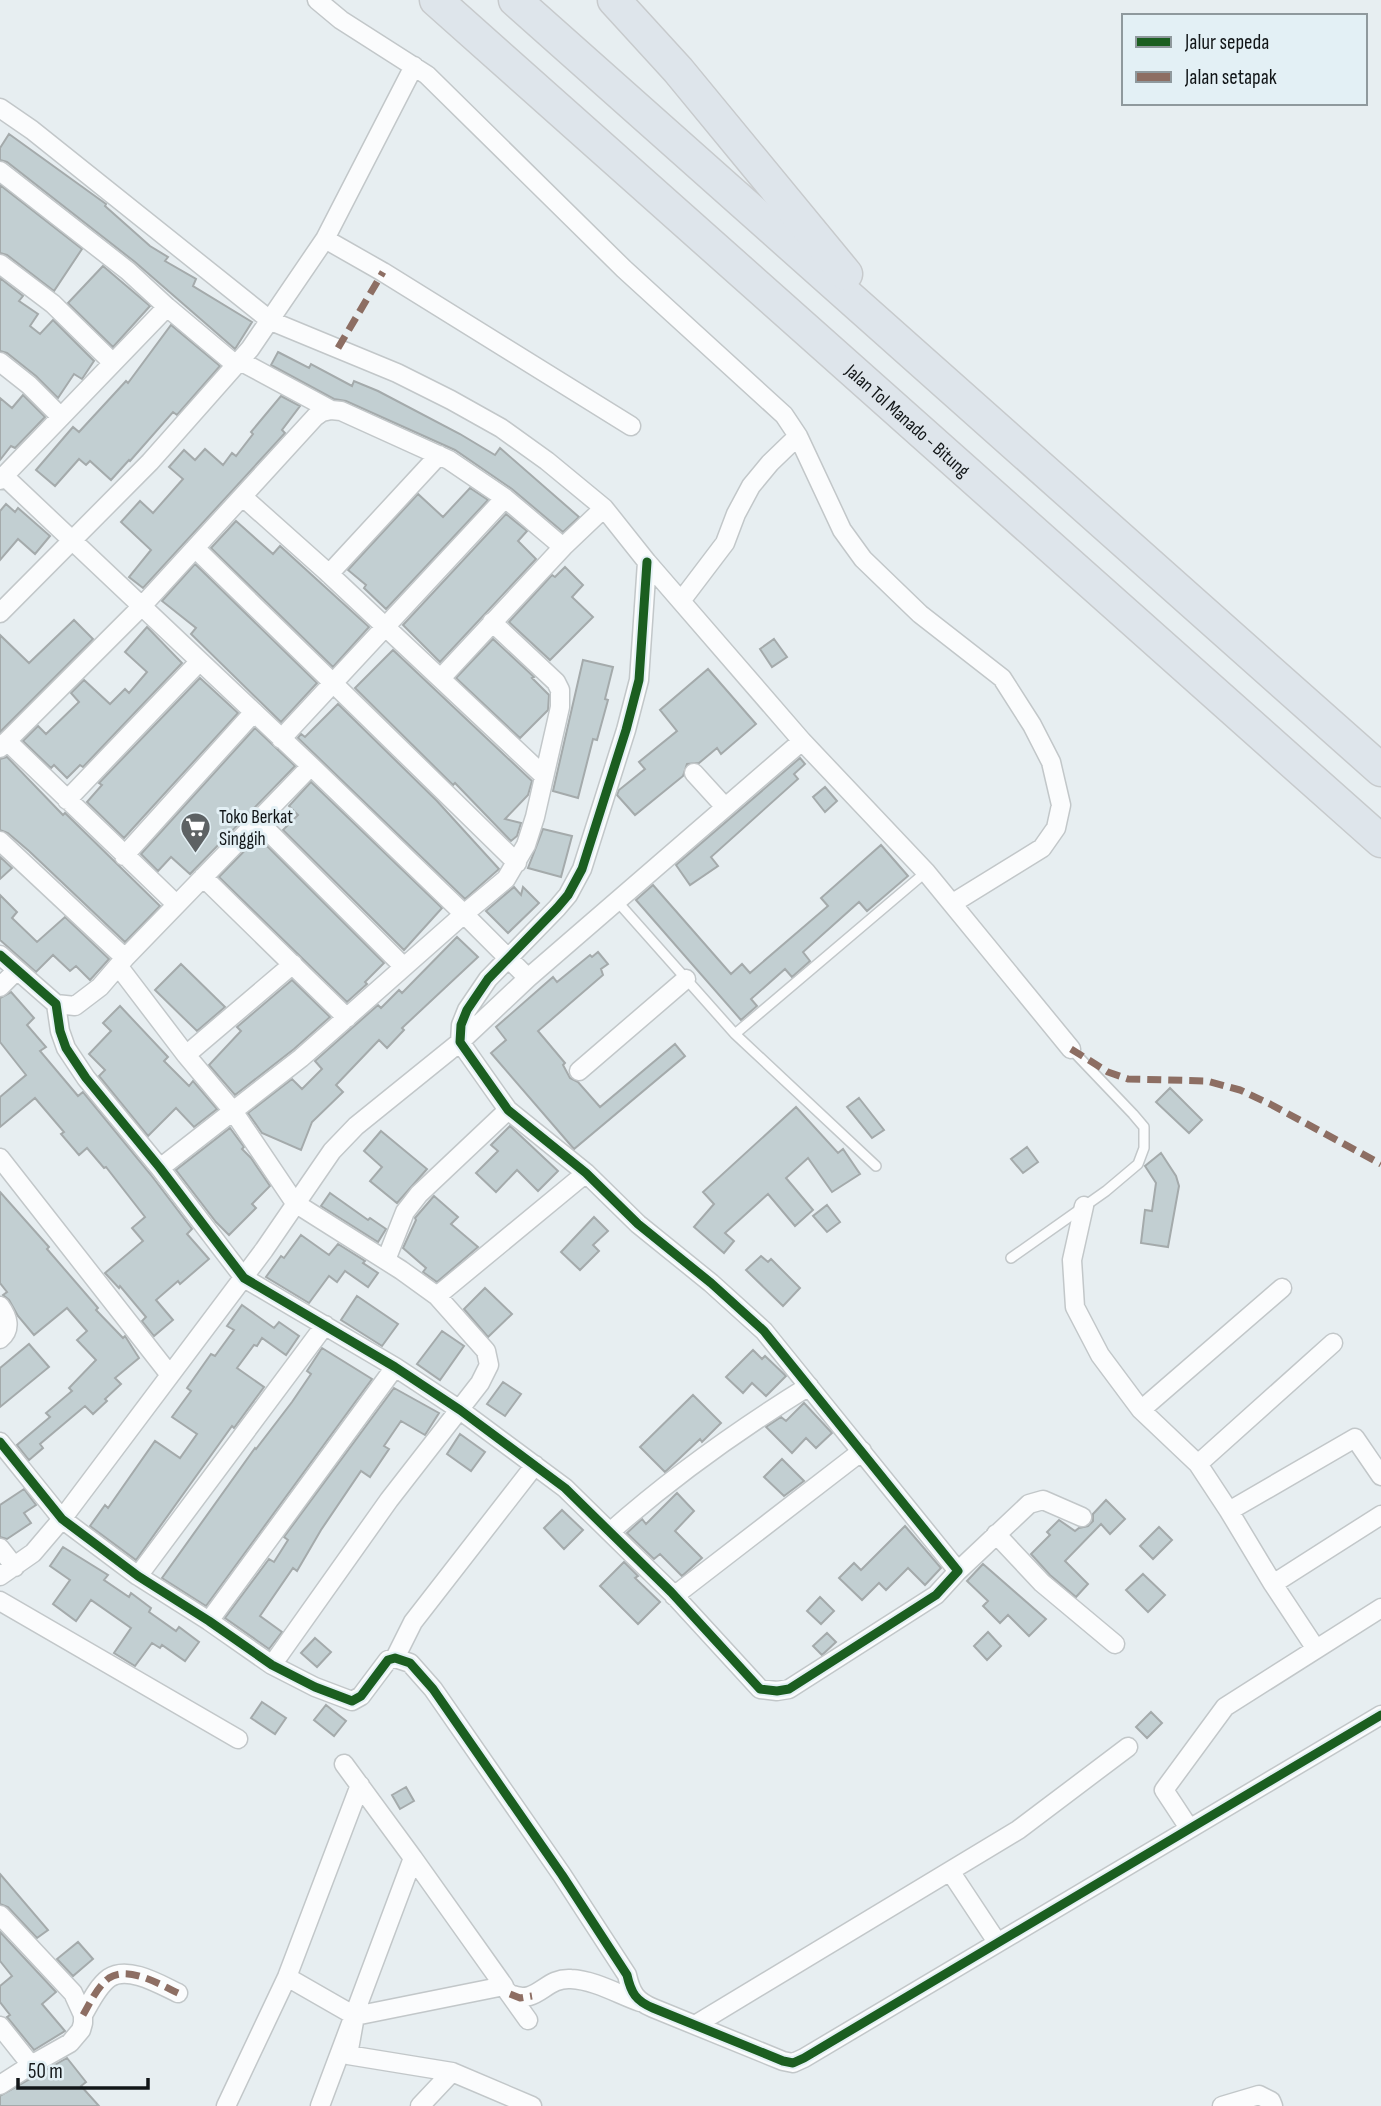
<svg xmlns="http://www.w3.org/2000/svg" width="1381" height="2106" font-family="'Sofia Sans Condensed',sans-serif">
  <rect width="100%" height="100%" fill="#e7eef1"/>
  <path fill="#c2cfd2" stroke="#a4aaab" stroke-width="2" d="M9,134L106,204L105,206L150,246L168,257L165,261L196,279L193,286L252,322L235,349L135,262L7,162L0,160V148Z
    M0,185L82,249L54,291L7,255L0,253Z
    M103,266L150,306L113,347L68,303Z
    M0,278L23,296L19,301L38,314L30,326L40,334L53,320L94,361L82,379L74,374L58,398L36,376L7,353L0,351Z
    M171,325L220,366L177,415L173,412L130,461L129,460L111,480L90,461L86,465L79,459L55,486L36,470L73,427L79,432L126,381L128,383Z
    M278,352L309,368L311,364L352,386L354,381L378,391L460,434L495,455L500,448L579,517L563,532L512,489L455,450L346,401L334,399L271,365Z
    M23,395L45,417L15,448L11,446L0,460V398L12,408Z
    M281,396L300,406L282,430L285,433L143,588L129,577L151,550L121,522L140,501L153,513L183,479L169,467L184,450L195,460L205,449L223,465L232,453L236,456L253,434L251,432Z
    M470,488L488,500L386,609L364,588L366,585L348,570L418,494L443,517Z
    M6,504L15,512L18,508L50,536L35,554L18,539L0,560V511Z
    M506,514L527,531L518,541L536,559L440,662L403,625Z
    M236,521L273,554L280,546L369,627L333,667L211,548Z
    M195,564L317,683L281,722L191,634L196,628L162,601Z
    M565,567L583,585L572,597L593,617L550,660L509,622L552,575L555,577Z
    M74,620L93,639L0,732V635L29,663Z
    M147,627L182,663L83,767L80,765L67,778L54,765L51,768L23,741L38,726L46,734L79,702L71,693L84,680L110,704L125,689L129,693L147,672L125,652Z
    M493,639L534,677L532,678L549,695L548,710L520,738L456,678Z
    M774,639L787,657L772,667L760,649Z
    M393,650L532,781L528,795L505,819L521,823L517,836L511,841L455,783L453,785L355,688Z
    M583,660L613,667L605,699L608,700L597,740L593,739L578,798L553,791Z
    M708,669L756,724L721,754L717,748L699,763L687,764L683,776L635,815L617,795L619,790L645,769L639,762L677,731L660,710Z
    M200,678L238,713L124,838L87,802L102,785L99,783Z
    M338,704L437,801L499,869L465,899L298,738L301,734L305,737Z
    M255,728L295,766L190,874L171,857L158,871L141,854Z
    M7,757L63,815L65,813L160,906L125,942L29,851L8,833L0,830V759Z
    M800,758L805,764L794,774L798,779L711,857L718,866L690,885L676,865Z
    M311,782L442,908L404,950L283,830L298,815L289,806Z
    M825,787L837,801L825,812L813,797Z
    M543,829L572,836L561,877L528,868Z
    M256,839L265,847L267,846L384,963L365,982L367,984L347,1002L219,877Z
    M881,845L908,876L867,911L859,902L803,952L810,961L792,977L785,969L751,999L757,1006L741,1020L636,900L653,885L731,974L742,964L750,973L828,906L821,898Z
    M0,857L12,868L0,879Z
    M514,887L521,895L523,887L539,903L508,933L486,911Z
    M0,895L17,912L12,918L37,942L65,917L109,959L90,980L76,966L70,971L53,955L36,972L0,940Z
    M457,937L478,957L402,1028L404,1030L387,1048L379,1040L336,1085L343,1092L312,1122L301,1150L262,1133L248,1113L292,1079L302,1089L322,1069L315,1061L378,1005L381,1008L399,990L402,993Z
    M598,952L608,964L601,969L603,975L538,1031L565,1063L563,1065L570,1078L578,1082L600,1107L675,1044L685,1056L574,1149L491,1053L506,1040L496,1027L553,977L557,982L590,955L592,957Z
    M181,964L225,1007L197,1031L155,990Z
    M292,980L330,1017L294,1049L235,1095L209,1065L241,1031L237,1027Z
    M11,992L34,1018L27,1025L46,1047L40,1051L78,1096L83,1092L151,1175L192,1229L187,1234L209,1259L180,1284L178,1281L156,1300L173,1320L154,1336L142,1321L146,1317L120,1286L119,1288L105,1273L143,1241L132,1228L145,1217L106,1167L104,1168L87,1148L79,1155L61,1134L64,1132L35,1098L0,1127V1097L26,1075L0,1042V998Z
    M120,1006L168,1057L164,1061L189,1086L193,1081L217,1109L194,1127L176,1108L148,1136L99,1076L105,1070L89,1054L111,1031L103,1023Z
    M1170,1088L1202,1120L1189,1133L1156,1102Z
    M859,1098L884,1130L872,1138L847,1107Z
    M796,1107L838,1153L843,1149L860,1174L832,1192L808,1158L786,1178L813,1210L795,1226L768,1194L725,1233L734,1241L724,1253L694,1227L714,1204L703,1192Z
    M510,1126L558,1171L538,1191L517,1170L496,1192L476,1173L498,1151L491,1145Z
    M230,1128L244,1147L242,1149L251,1158L270,1186L252,1204L256,1208L229,1235L216,1222L176,1170Z
    M381,1131L427,1169L397,1203L370,1181L382,1167L364,1151Z
    M1027,1147L1038,1162L1023,1173L1011,1159Z
    M1161,1153L1176,1176L1179,1186L1168,1247L1141,1243L1145,1210L1152,1211L1156,1183L1145,1166Z
    M0,1192L49,1247L47,1249L98,1308L96,1310L123,1338L125,1336L139,1358L115,1378L121,1384L105,1399L107,1401L93,1414L85,1406L40,1444L43,1448L29,1460L17,1445L50,1417L46,1413L72,1391L69,1388L96,1360L77,1340L87,1331L67,1308L34,1335L18,1316L9,1300L3,1295L7,1292L0,1283Z
    M330,1193L368,1220L370,1218L386,1229L378,1242L321,1206Z
    M434,1196L458,1217L451,1224L478,1247L437,1282L423,1272L426,1268L403,1248L416,1220L415,1218Z
    M827,1205L840,1222L827,1232L813,1216Z
    M594,1217L608,1231L593,1245L599,1251L580,1270L561,1252Z
    M301,1235L329,1255L338,1244L365,1261L363,1263L378,1273L368,1287L345,1271L337,1282L329,1276L309,1303L266,1277L281,1256L284,1258Z
    M761,1256L768,1262L771,1259L800,1288L783,1306L746,1270Z
    M485,1288L512,1314L488,1337L464,1309Z
    M357,1296L398,1324L382,1346L341,1320Z
    M242,1305L274,1328L279,1322L299,1336L286,1355L262,1338L257,1346L254,1345L237,1368L264,1387L234,1428L232,1426L136,1560L90,1526L105,1505L108,1508L155,1441L180,1458L197,1434L172,1417L191,1391L187,1388L211,1354L215,1356L234,1330L227,1326Z
    M442,1331L464,1346L440,1380L417,1364Z
    M29,1344L49,1367L0,1407V1368Z
    M322,1348L372,1379L206,1606L162,1578L255,1448L256,1449L292,1402L311,1374L307,1371Z
    M753,1350L762,1359L765,1356L786,1376L766,1396L752,1383L743,1393L726,1377Z
    M503,1382L521,1394L505,1416L487,1404Z
    M394,1388L439,1413L425,1435L401,1421L384,1446L389,1449L370,1477L361,1471L321,1530L297,1571L293,1568L260,1616L282,1632L269,1649L225,1618L269,1559L274,1562L288,1540L284,1537Z
    M693,1395L721,1423L702,1442L700,1439L665,1472L640,1447Z
    M804,1403L832,1433L816,1448L806,1438L792,1453L766,1427L781,1417L786,1421Z
    M460,1434L485,1452L471,1471L447,1454Z
    M782,1459L804,1481L784,1496L764,1477Z
    M24,1489L36,1505L24,1513L31,1523L7,1539L0,1537V1505Z
    M677,1493L694,1511L675,1531L702,1558L682,1576L660,1554L654,1559L627,1533L642,1519L646,1524Z
    M1106,1500L1125,1519L1110,1534L1101,1524L1065,1561L1088,1584L1076,1597L1050,1575L1031,1554L1050,1535L1047,1532L1059,1520L1075,1531L1079,1528L1088,1526L1093,1521V1514Z
    M562,1510L583,1530L564,1549L544,1528Z
    M905,1526L941,1568L925,1585L908,1568L886,1590L879,1583L862,1600L839,1578L854,1563L861,1570Z
    M1159,1527L1172,1540L1153,1559L1140,1546Z
    M63,1547L108,1575L104,1580L129,1597L131,1593L151,1608L149,1612L176,1631L179,1627L199,1642L185,1661L162,1645L160,1648L152,1643L135,1666L114,1653L131,1628L91,1600L76,1621L53,1604L70,1580L50,1566Z
    M624,1562L638,1576L635,1578L660,1602L638,1624L600,1586Z
    M983,1564L1046,1619L1029,1636L1008,1615L1000,1623L983,1606L988,1601L967,1581Z
    M1143,1574L1165,1595L1148,1612L1126,1590Z
    M820,1597L834,1611L821,1624L807,1611Z
    M988,1632L1001,1646L987,1660L974,1646Z
    M827,1633L836,1642L822,1655L813,1646Z
    M315,1638L331,1652L317,1667L301,1653Z
    M262,1702L286,1718L275,1734L251,1718Z
    M326,1705L346,1721L334,1736L314,1720Z
    M1151,1712L1162,1723L1147,1738L1136,1727Z
    M406,1787L414,1801L400,1809L392,1795Z
    M0,1874L48,1930L37,1938L8,1907L0,1904Z
    M0,1932L56,1992L42,2004L65,2031L34,2050L7,2017L10,2015L0,2002V1986L12,1976L0,1961Z
    M78,1942L93,1959L73,1976L57,1959Z
    M67,2058L86,2082L81,2086L99,2106H0V2096Z"/>
  <g fill="none" stroke-linecap="round" stroke-linejoin="round">
    <defs>
      <path id="lane" d="M616,900L735,1034L876,1166
        M735,1034L926,872
        M1011,1258L1106,1191L1138,1164L1144,1148V1127L1133,1114L1071,1049"/>
      <path id="street" d="M317,0L341,20L427,75L624,269L784,415L798,436L842,530L863,559L920,614L1002,678L1032,725L1051,762L1061,805L1056,828L1042,848L953,903
        M0,108L32,130L271,321L397,373L451,400L501,428L547,461L604,508L647,562L802,741L926,872L1071,1049
        M0,171L128,271L167,307L236,365
        M325,239L383,272L631,426
        M0,264L53,304L113,363L167,307
        M240,361L331,410
        M0,362L29,385L61,417L113,363
        M4,476L61,417
        M0,480L4,476L311,766L464,914L301,1058L160,1168
        M243,497L326,571L543,775
        M563,547L604,508
        M195,548L517,863
        M329,574L439,455
        M681,601L725,543L736,514L751,486L770,463L798,436
        M0,613L150,462L250,349L325,239L414,66
        M281,739L505,498
        M7,741L142,606L315,417L322,412L331,410L341,411L449,460L505,498L563,547L441,678
        M0,748L7,741L176,904
        M694,773L725,807
        M67,800L199,662
        M258,821L404,967
        M0,841L125,958
        M124,856L254,712
        M203,877L347,1018
        M0,955L56,1004L60,1031L66,1048L86,1078L160,1168L244,1278L395,1367L460,1410L565,1488L671,1592L760,1689L777,1691L789,1689L936,1595L958,1571L764,1331L711,1283L638,1224L586,1173L508,1110L460,1042L461,1025L467,1010L488,979L557,908L568,895L582,869L626,730L639,680L647,562
        M119,967L186,1055
        M528,978L802,741
        M0,987L16,971
        M56,1004L75,1006L100,987L125,958L311,766
        M579,1071L686,979
        M0,1158L170,1375
        M1084,1206L1072,1260L1075,1307L1100,1355L1141,1410L1198,1464L1229,1511L1355,1438L1381,1476
        M386,1260L405,1212L419,1194L508,1110
        M437,1296L586,1173
        M0,1306C8,1317 12,1329 0,1339
        M1141,1410L1282,1288
        M0,1442L62,1519L138,1576L209,1621L272,1665L315,1687L352,1701L361,1696L388,1660L395,1658L410,1663L433,1689L562,1875L627,1975C631,1993 636,2001 653,2008L783,2061L793,2063L804,2058L1381,1715
        M1198,1464L1333,1343
        M1229,1511L1273,1584
        M610,1532C672,1477 738,1430 809,1386
        M996,1534L1042,1583L1115,1644
        M0,1548L15,1567
        M958,1571L1029,1504L1043,1500L1082,1517
        M0,1576L33,1553L62,1519L264,1250L332,1151L356,1126L460,1042L528,978L464,914L506,879L526,845L535,817L560,707V690L556,682L492,622
        M138,1576L325,1325
        M674,1596L862,1451
        M0,1601L238,1739
        M209,1621L395,1367
        M1316,1649L1273,1584L1381,1515
        M395,1658L413,1622L535,1465
        M272,1665L389,1500L480,1383L489,1365L486,1351L437,1296L401,1270L295,1203L233,1111L186,1055L293,964
        M344,1764L413,1858
        M1189,1828L1164,1790L1225,1707L1381,1608
        M950,1871L997,1942
        M0,1915L73,1993L83,2015V2023L81,2030L70,2043L31,2065L0,2085
        M287,1977L355,2016L348,2055L452,2072L532,2106
        M508,1992L528,2020
        M510,1994C538,2006 544,1977 571,1979C594,1980 618,1994 640,2002
        M83,2015C90,2003 97,1987 109,1978C128,1965 161,1985 178,1993
        M695,2025L1018,1830L1128,1747
        M0,2026L31,2065
        M226,2106L287,1977L360,1785
        M320,2106L413,1858L504,1986L355,2016
        M420,2106L452,2072
        M1222,2106L1259,2095L1271,2101L1273,2106"/>
      <g id="highway">
        <path id="s1" d="M436,0L1381,841"/>
        <path d="M515,0L1381,770"/>
        <path d="M614,0L678,70L846,274"/>
      </g>
    </defs>
    <use href="#lane" stroke="#c2c7c9" stroke-width="12"/>
    <use href="#street" stroke="#c2c7c9" stroke-width="21"/>
    <use href="#highway" stroke="#c7cacc" stroke-width="35"/>
    <use href="#lane" stroke="#fbfcfd" stroke-width="9"/>
    <use href="#street" stroke="#fbfcfd" stroke-width="18"/>
    <use href="#highway" stroke="#dee5eb" stroke-width="32"/>
    <path stroke="#8d6e63" stroke-width="7" stroke-dasharray="14 7" stroke-linecap="butt" d="M338,348L383,272
      M1071,1049L1108,1072L1128,1079L1207,1081L1240,1090L1270,1104L1381,1164
      M510,1994L520,1998L532,1996
      M83,2015C90,2003 97,1987 109,1978C128,1965 161,1985 178,1993"/>
    <defs>
      <path id="cycleway" d="M0,955L56,1004L60,1031L66,1048L86,1078L160,1168L244,1278L395,1367L460,1410L565,1488L671,1592L760,1689L777,1691L789,1689L936,1595L958,1571L764,1331L711,1283L638,1224L586,1173L508,1110L460,1042L461,1025L467,1010L488,979L557,908L568,895L582,869L626,730L639,680L647,562
        M0,1442L62,1519L138,1576L209,1621L272,1665L315,1687L352,1701L361,1696L388,1660L395,1658L410,1663L433,1689L562,1875L627,1975C631,1993 636,2001 653,2008L783,2061L793,2063L804,2058L1381,1715"/>
    </defs>
    <use href="#cycleway" stroke="#e3f0f5" stroke-width="13"/>
    <use href="#cycleway" stroke="#1b5e20" stroke-width="9"/>
  </g>
  <defs>
    <symbol id="supermarket-pin" viewBox="-11 -11 22 30"><path d="M0 17L-7.5 6A9.5 9.5 0 1 1 7.5 6Z" fill="#5d6264" stroke="#e3f0f5"/><path d="M-6-5.5h2.5l.6 2H6L4.5 2H-2.5L-4.4-4H-6ZM-1.5 3.2a1.3 1.3 0 1 0 .1 0ZM3 3.2a1.3 1.3 0 1 0 .1 0Z" fill="#fff"/></symbol>
  </defs>
  <g fill-rule="evenodd">
    <use href="#supermarket-pin" x="178" y="810" width="35" height="47"/>
  </g>
  <g text-anchor="middle" stroke-width="6" stroke-linejoin="round" paint-order="stroke">
    <g font-size="19" fill="#121618" stroke="#e3f0f5">
      <text dy="7" stroke="none"><textPath href="#s1" startOffset="632">Jalan Tol Manado - Bitung</textPath></text>
    </g>
    <g font-size="19" fill="#121618" stroke="#e3f0f5" text-anchor="start">
      <text x="219" y="823">Toko Berkat<tspan x="219" dy="22">Singgih</tspan></text>
    </g>
  </g>
  <rect x="1122" y="14" width="245" height="91" fill="#e3f0f5" stroke="#8f999d" stroke-width="2"/>
  <rect x="1136" y="37" width="35" height="10" fill="#1b5e20" stroke="#8f999d" stroke-width="2"/>
  <text x="1185" y="49" font-size="21" fill="#121618">Jalur sepeda</text>
  <rect x="1136" y="72" width="35" height="10" fill="#8d6e63" stroke="#8f999d" stroke-width="2"/>
  <text x="1185" y="84" font-size="21" fill="#121618">Jalan setapak</text>
  <path d="M18 2078v10h130v-10" fill="none" stroke="#121618" stroke-width="3.5"/>
  <text x="28" y="2078" font-size="21" fill="#121618" stroke="#e3f0f5" stroke-width="5" paint-order="stroke">50 m</text>
</svg>
